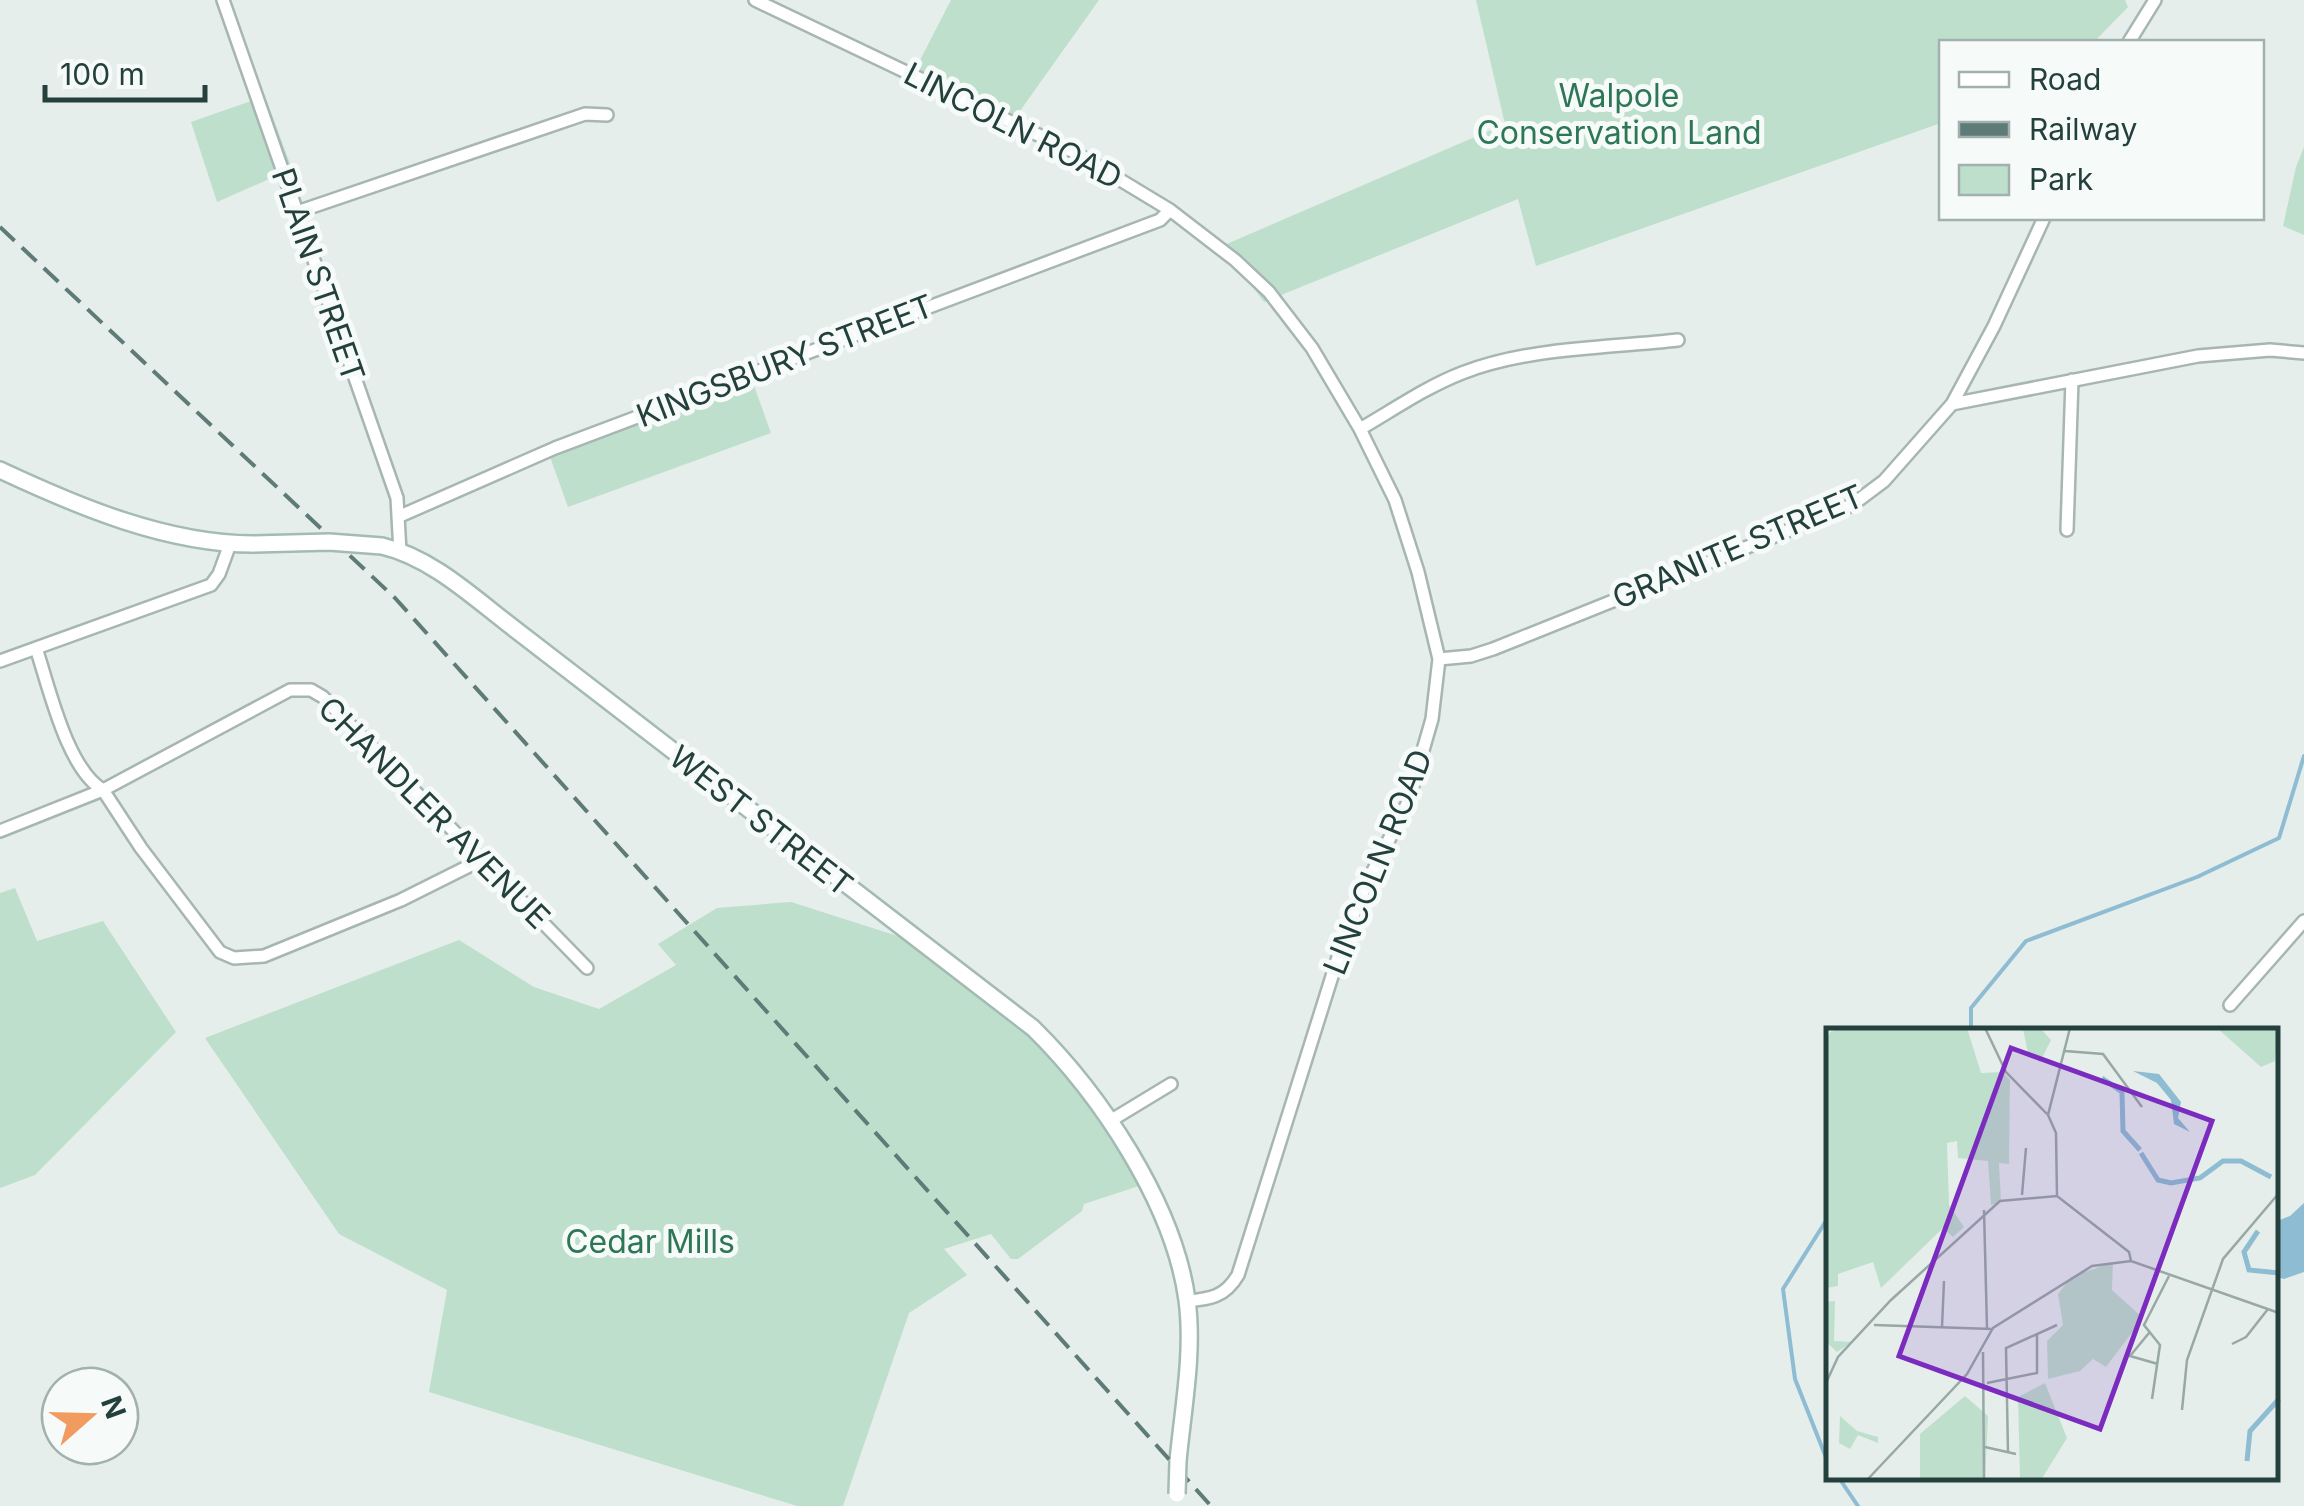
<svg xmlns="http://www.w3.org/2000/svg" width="2304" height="1506" font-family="Inter,sans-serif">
  <rect width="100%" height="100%" fill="#e5eeeb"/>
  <path fill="#bedfcc" d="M951,0H1099L1012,122L915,70Z
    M1476,0H2125L2128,7L2094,42H1942L1941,123L1536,266L1518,199L1264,302L1222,246L1505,124Z
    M265,96L292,169L217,202L191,122Z
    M2304,147V235L2283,226L2296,167Z
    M753,383L771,433L568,507L550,457Z
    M15,888L37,941L103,921L176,1032L35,1175L0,1188V893Z
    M791,902L935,948L1038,1030L1080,1087L1139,1186L1084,1204L1082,1211L1018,1259H1011L991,1234L944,1249L967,1275L909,1313L843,1506H797L429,1392L447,1290L339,1234L205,1038L459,940L534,987L599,1009L676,965L658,944L717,908Z"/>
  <path fill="#8ebcd2" d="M2304,1203V1272L2284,1279L2277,1277V1221L2290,1216Z"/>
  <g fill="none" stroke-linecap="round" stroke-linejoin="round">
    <path stroke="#8ebcd2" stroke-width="4" d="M1971,1031V1008L2026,941L2197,877L2279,838L2304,756
      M1829,1216L1783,1289L1795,1379L1829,1465
      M1839,1478L1858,1506"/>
    <defs>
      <path id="street" d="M223,0L397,498L400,552
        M755,0L1074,152L1170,210L1235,260L1269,292L1312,348L1360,429L1395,500L1418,572L1439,659L1432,719L1408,802L1366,885L1345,935L1238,1275C1225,1297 1210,1299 1187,1301
        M2129,42L2155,0
        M297,212L585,114L607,115
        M1952,404L1994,326L2044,218
        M1360,429C1393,410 1426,387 1462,373C1529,347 1607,348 1678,340
        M400,516L555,448L1160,220L1170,210
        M2067,530L2072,380
        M36,648C49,687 67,769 103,790L141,848L220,952L234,958L264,956L401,900L483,859
        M1439,659L1471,656L1493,649L1852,505L1884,481L1952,404L2198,356L2270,350L2304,353
        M0,661L211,585L219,574L230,544
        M0,831L103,790L290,690H311L323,697L587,968
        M2230,1005L2304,921
        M1110,1121L1171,1084"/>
      <path id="secondary" d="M0,470C77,506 166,544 253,544
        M382,546C433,558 475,599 516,630L1033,1028C1100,1094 1174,1204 1187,1300C1194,1352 1183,1408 1178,1461"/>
    </defs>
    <use href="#street" stroke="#a7b6b3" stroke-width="16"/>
    <use href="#secondary" stroke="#a3bab5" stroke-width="20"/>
    <use href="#street" stroke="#fff" stroke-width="11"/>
    <use href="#secondary" stroke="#fff" stroke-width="15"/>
    <path stroke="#5f7b78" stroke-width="4" stroke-dasharray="20 10" stroke-linecap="butt" d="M0,227L395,598L1211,1506"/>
    <defs>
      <path id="secondary-bridge" d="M253,544L329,542L382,546
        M1177,1494L1178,1461"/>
    </defs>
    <use href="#secondary-bridge" stroke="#a3bab5" stroke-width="20" stroke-linecap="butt"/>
    <use href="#secondary-bridge" stroke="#fff" stroke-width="15"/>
  </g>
  <g text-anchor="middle" stroke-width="10" stroke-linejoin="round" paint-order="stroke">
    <g font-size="32" fill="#2e7756" stroke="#f6faf9">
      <text x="1619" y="107">Walpole<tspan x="1619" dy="37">Conservation Land</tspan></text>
      <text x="650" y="1253">Cedar Mills</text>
    </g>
    <g font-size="32" fill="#24403d" stroke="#f6faf9">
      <text transform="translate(1013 126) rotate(27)" y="11">LINCOLN ROAD</text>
      <text transform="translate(318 275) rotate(71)" y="11">PLAIN STREET</text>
      <text transform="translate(785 361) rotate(-21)" y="11">KINGSBURY STREET</text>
      <text transform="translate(1738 547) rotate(-23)" y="11">GRANITE STREET</text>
      <text transform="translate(434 813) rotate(45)" y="11">CHANDLER AVENUE</text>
      <text transform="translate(761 821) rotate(38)" y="11">WEST STREET</text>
      <text transform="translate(1378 862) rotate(-68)" y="11">LINCOLN ROAD</text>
    </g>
  </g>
  <g transform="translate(1826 1028)">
    <rect width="452" height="452" fill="#e5eeeb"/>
    <path d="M16,0H141L155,45L177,44L184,52L183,136L173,135L175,174L165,177L162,133L132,130L131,113L121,115L123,177L138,199L127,209L117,200L55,260L47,234L12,246V258L0,260V14L4,4ZM214,0L225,12L214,34L202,25L197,1ZM452,0L449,33L435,39L391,0ZM287,234L286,262L317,290L280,339L267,331L254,343L222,351L221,313L237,297L232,266L245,249ZM9,273L8,313L26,314L11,324L0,314V274ZM219,355L241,410L215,452H194L192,369ZM139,368L162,388L159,452H94V406ZM14,388L31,403L52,409V415L32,407L24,421L13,415Z" fill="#bedfcc"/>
    <path d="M307,43L333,46L355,74L352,90L364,104L348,96L345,72L331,55Z" fill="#8ebcd2"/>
    <path fill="none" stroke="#8ebcd2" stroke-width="5" d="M276,50L296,64L297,103L314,122M315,125L332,152L345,155L374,150L397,133H415L445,149M432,203L418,224L423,242L453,245M421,433L424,403L453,371"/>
    <path fill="none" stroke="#98a8a5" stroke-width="2.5" d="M159,0L180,44L221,86M239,23L277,26L316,79M196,167L200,120M231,168L230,105L222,87L244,0M158,182L161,300M48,297L166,301M116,299L118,253M323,305L304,328L332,336M406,316L420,309L442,281M157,324L158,452M0,355L12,329L65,272L174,173L231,168L303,224L305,233M161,355L211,345V305M326,371L334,317L318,297L343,248M356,382L361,332L397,231L453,165M159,419L190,426M182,425L180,320L231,297M41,452L141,346L167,300L266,238L305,233L453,285"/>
    <path fill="#7b2cbf" fill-opacity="0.15" stroke="#7b2cbf" stroke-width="5" d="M185,20L386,93L274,401L73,328Z"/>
    <rect width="452" height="452" fill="none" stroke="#24403d" stroke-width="5"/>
  </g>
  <rect x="1939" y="40" width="325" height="180" fill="#f6faf9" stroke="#a2b0ae" stroke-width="2.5"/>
  <rect x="1959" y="72" width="50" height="15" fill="#ffffff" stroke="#a2b0ae" stroke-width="2.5"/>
  <text x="2029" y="90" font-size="30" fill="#24403d">Road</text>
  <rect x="1959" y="122" width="50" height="15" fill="#5f7b78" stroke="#a2b0ae" stroke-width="2.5"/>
  <text x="2029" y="140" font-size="30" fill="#24403d">Railway</text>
  <rect x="1959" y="165" width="50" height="30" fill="#bedfcc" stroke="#a2b0ae" stroke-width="2.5"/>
  <text x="2029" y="190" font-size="30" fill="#24403d">Park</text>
  <g transform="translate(90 1416) rotate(70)"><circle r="48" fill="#f6faf9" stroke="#a2b0ae" stroke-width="2.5"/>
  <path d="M0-8L18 38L0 25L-18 38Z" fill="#f19b60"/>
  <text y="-15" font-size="28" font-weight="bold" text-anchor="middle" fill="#24403d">N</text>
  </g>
  <path d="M45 85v15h160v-15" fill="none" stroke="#24403d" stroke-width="5"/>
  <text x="60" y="85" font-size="30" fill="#24403d" stroke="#f6faf9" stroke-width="8" paint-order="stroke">100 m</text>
</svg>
